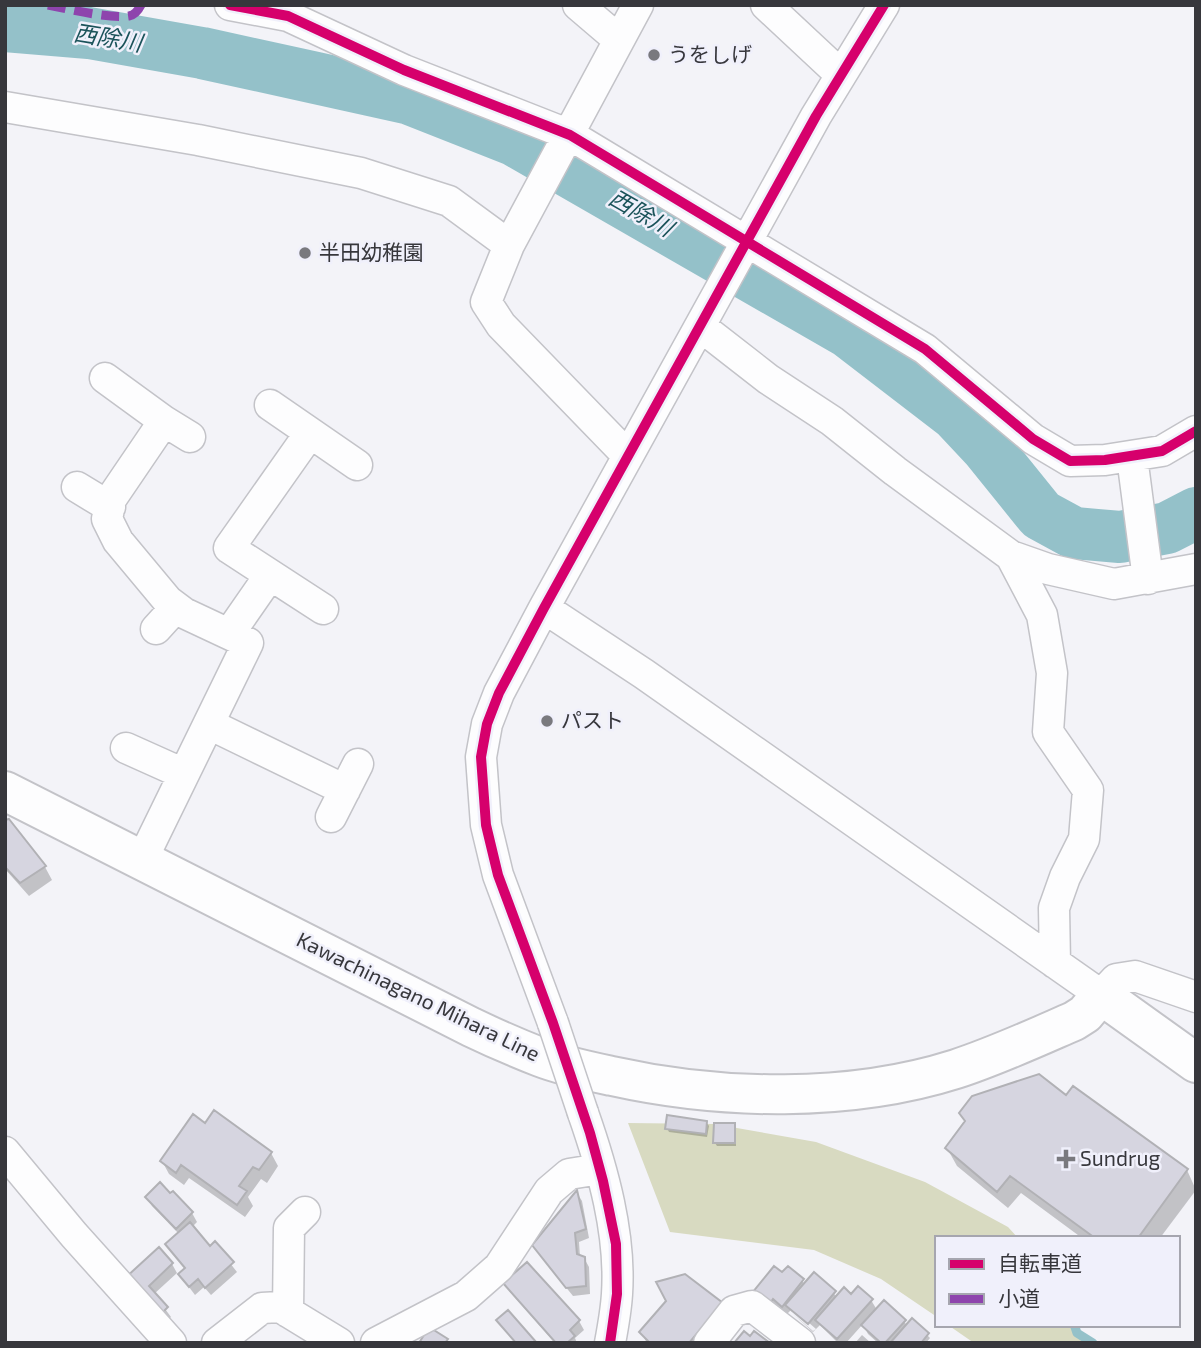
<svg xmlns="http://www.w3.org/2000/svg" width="1201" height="1348" font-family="'Exo 2','Noto Sans JP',sans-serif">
  <rect width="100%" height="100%" fill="#f3f3f8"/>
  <path fill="#d8dac1" d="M628,1123L714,1124L816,1142L925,1182L1008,1227L1018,1238H937V1317L881,1279L814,1250L670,1232Z
    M948,1325H1072L1075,1334L1089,1343H974Z"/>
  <path fill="#0003" d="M8,821L45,867L52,880L29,896L5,869V822Z
    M1066,1098L1187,1170L1196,1190L1160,1238H1082L1021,1193L1008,1208L957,1166L947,1148Z
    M706,1122L709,1126L707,1137L669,1132L667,1128Z
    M734,1125L736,1128V1146H717L715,1143Z
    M206,1126L271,1153L278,1166L267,1183L261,1179L248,1197L253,1206L245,1217L189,1178L184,1185L169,1174L162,1161Z
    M577,1193L582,1201L589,1238L579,1242L580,1257L584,1258L589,1267L590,1294L573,1296L539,1254Z
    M147,1197L192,1213L197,1222L192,1227L210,1248L215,1244L237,1272L211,1295L204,1287L195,1295L180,1275L186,1270L167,1245L179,1234L152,1206Z
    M172,1264L177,1273L154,1294L171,1317L164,1324L132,1288Z
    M788,1268L805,1284L814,1274L837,1297L871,1300L877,1310L884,1302L907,1325L912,1320L930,1338L926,1343H878L868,1334L863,1324L846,1343H838L820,1325L813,1332L792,1313L813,1331L816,1329L792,1308V1312L791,1310L787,1314L779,1307L773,1313L759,1302Z
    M505,1284L579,1321L584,1330L575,1338L577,1343H555L510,1292Z
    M722,1304L708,1343H647L641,1332Z
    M862,1335L871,1343H855Z"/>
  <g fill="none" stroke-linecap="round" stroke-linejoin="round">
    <path stroke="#94c1c9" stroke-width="9" d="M1075,1327L1077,1333L1093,1343"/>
    <path stroke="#94c1c9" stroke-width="52" d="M5,26L89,33L202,53L316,78L410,99L514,140L848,332L956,415L986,447L1041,515L1074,533L1120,537L1167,528L1196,513"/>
  </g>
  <path fill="#d6d5e0" stroke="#b1b1b5" stroke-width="2" d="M9,819L46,866L20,883L5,867V820Z
    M1039,1074L1066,1095L1073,1086L1188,1169L1138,1238H1095L1010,1176L997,1192L945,1148L965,1121L959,1113L972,1096Z
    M214,1110L272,1152L259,1170L253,1167L239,1186L247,1191L237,1205L181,1165L176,1173L160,1161L193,1114L205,1123Z
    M667,1115L707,1121L706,1134L665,1129Z
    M714,1123H735V1143H713Z
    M160,1182L170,1193L173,1191L193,1212L176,1229L145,1197Z
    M577,1190L586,1229L575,1233L577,1254L585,1257L586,1286L566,1288L532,1245Z
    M190,1222L210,1246L215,1241L234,1262L205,1288L198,1279L189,1287L178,1274L185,1268L165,1244Z
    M159,1247L173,1263L149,1286L168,1307L158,1317L124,1279Z
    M527,1262L580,1320L570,1330L575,1336L567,1343H556L503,1283Z
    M774,1266L782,1272L788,1266L804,1279L782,1307L773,1299L768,1306L752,1293Z
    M814,1272L836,1291L808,1324L785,1305Z
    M685,1274L723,1303L689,1343H650L639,1332L666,1301L656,1282Z
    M858,1286L873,1299L837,1339L815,1320L844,1287L851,1294Z
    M884,1300L906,1320L885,1343H881L861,1325Z
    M508,1310L537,1343H516L496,1320Z
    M912,1318L929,1333L921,1343H890Z
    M429,1327L448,1339L445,1343H419Z
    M744,1331L750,1336L754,1331L770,1343H734Z"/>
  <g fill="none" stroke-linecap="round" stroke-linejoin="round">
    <defs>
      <path id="minor" d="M230,5L288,16L404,70L570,135L925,349L1033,439L1070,461L1105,460L1162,451L1196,431
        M578,5L619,40
        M766,5L841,75
        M5,107L198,140L361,173L449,201L509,245
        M700,326L768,379L832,421L895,471L1011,556L1048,569L1114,584L1196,569
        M105,378L164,421L111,499L107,519L118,541L168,601L184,613L248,643L142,860
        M270,405L357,465
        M164,421L190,437
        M310,433L229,548L323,609
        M628,456L501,325L486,302L509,245L638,5
        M1132,457L1148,579
        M77,487L110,507
        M1011,556L1042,615L1052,673L1048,732L1088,790L1084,839L1065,877L1054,908L1055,963
        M544,608L644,674L1101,995L1116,979L1135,976L1196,997
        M156,629L176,607
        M229,634L270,575
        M209,724L345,790
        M126,748L184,774
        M331,817L358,764
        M553,1023L498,875L486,825L481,757L487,724L499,693L544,608L816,116L884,5
        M583,1113C603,1170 621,1234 617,1294C616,1310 613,1327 610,1343
        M5,1152L74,1235L171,1343
        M288,1312L289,1228L305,1212
        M217,1343L262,1308L280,1307L339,1343
        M376,1343L466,1296L499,1267L549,1191L569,1174L600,1169
        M709,1343L734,1311L752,1306L800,1343"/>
      <path id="major" d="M5,791L471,1027C494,1038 517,1048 540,1057C563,1066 588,1071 612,1076C720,1100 849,1103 956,1069C996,1056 1035,1038 1074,1021L1085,1014L1101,995L1196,1063"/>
    </defs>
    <use href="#minor" stroke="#c3c3c8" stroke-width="33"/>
    <use href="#major" stroke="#c3c3c8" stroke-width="42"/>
    <use href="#minor" stroke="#fdfdfe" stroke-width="30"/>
    <use href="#major" stroke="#fdfdfe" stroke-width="38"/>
    <defs>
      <path id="minor-bridge" d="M553,1023L583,1113"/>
    </defs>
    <use href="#minor-bridge" stroke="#c3c3c8" stroke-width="33" stroke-linecap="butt"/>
    <use href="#minor-bridge" stroke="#fdfdfe" stroke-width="30"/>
    <path stroke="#8e44ad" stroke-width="9" stroke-dasharray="18 9" stroke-linecap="butt" d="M48,5C68,9 110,19 129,16C135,15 138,11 141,5"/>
    <defs>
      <path id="cycleway" d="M230,5L288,16L404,70L570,135L925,349L1033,439L1070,461L1105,460L1162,451L1196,431
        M610,1343L617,1294L616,1244L603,1181L590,1133L553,1023L498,875L486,825L481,757L487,724L499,693L544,608L816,116L884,5"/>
    </defs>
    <use href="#cycleway" stroke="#f0f0fb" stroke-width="15"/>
    <use href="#cycleway" stroke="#d6006c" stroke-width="10"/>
  </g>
  <g fill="#79797e" stroke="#f0f0fb" stroke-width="2.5">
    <circle cx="654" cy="55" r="7"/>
    <circle cx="305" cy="253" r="7"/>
    <circle cx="547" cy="721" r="7"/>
    <path d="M1062.5 1148.5h7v7h7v7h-7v7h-7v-7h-7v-7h7z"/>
  </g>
  <g text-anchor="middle" stroke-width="5" stroke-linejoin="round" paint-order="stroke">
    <g font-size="21" fill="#37373c" stroke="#f0f0fb" text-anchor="start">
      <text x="668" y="62">うをしげ</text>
      <text x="319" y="260">半田幼稚園</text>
      <text x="561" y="728">パスト</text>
      <text x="1080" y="1166">Sundrug</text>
    </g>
    <g font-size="21" fill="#37373c" stroke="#f0f0fb">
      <text transform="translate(418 997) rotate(26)" y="7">Kawachinagano Mihara Line</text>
    </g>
    <g font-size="23" font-style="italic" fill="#1b535a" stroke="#f0f0fb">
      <text transform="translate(108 38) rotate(9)" y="8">西除川</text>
      <text transform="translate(641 213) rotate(30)" y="8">西除川</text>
    </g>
  </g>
  <rect width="1201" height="1348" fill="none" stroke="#37373c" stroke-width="14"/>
  <rect x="935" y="1236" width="245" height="91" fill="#f0f0fb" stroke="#a6a6af" stroke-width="2"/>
  <rect x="949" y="1259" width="35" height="10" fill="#d6006c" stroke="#a6a6af" stroke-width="2"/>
  <text x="998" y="1271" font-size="21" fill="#37373c">自転車道</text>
  <rect x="949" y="1294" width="35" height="10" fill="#8e44ad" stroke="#a6a6af" stroke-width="2"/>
  <text x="998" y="1306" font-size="21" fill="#37373c">小道</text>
</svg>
